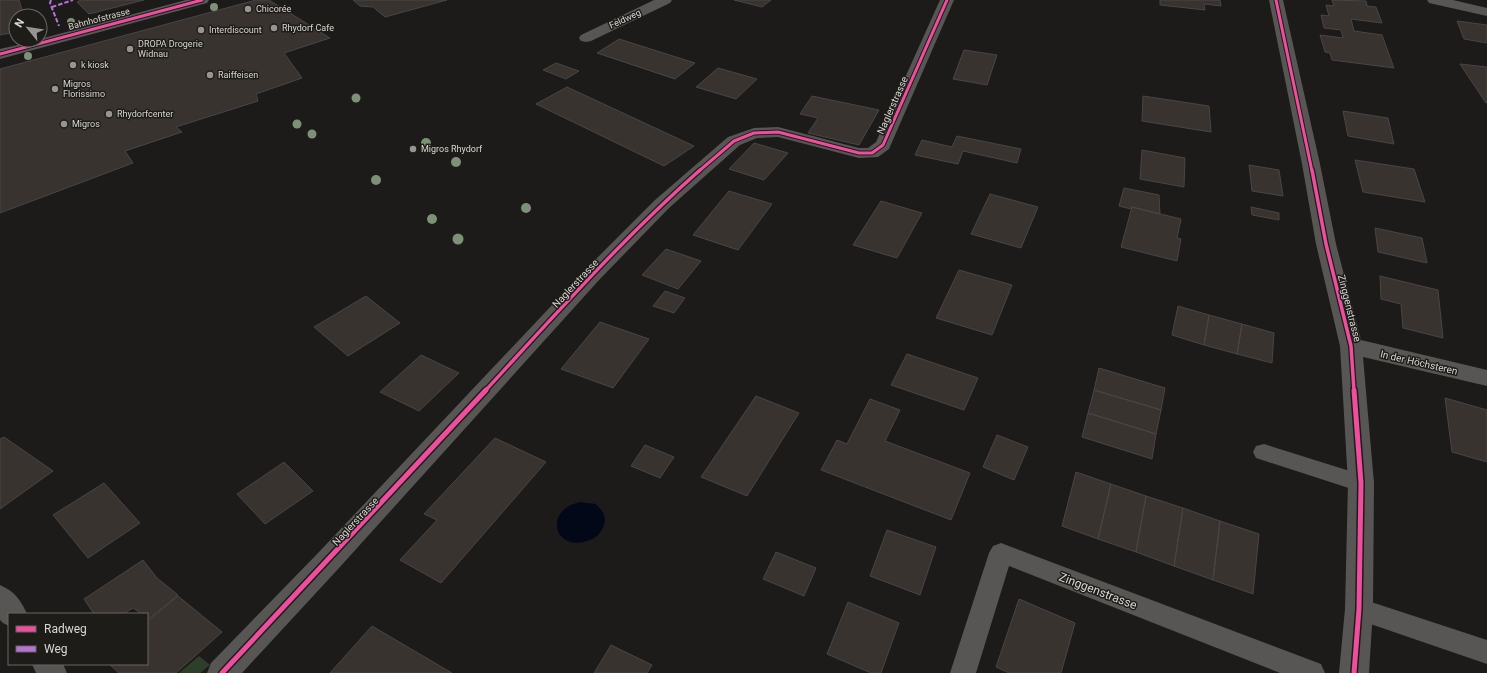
<svg xmlns="http://www.w3.org/2000/svg" width="1487" height="673" font-family="Roboto,sans-serif">
  <rect width="100%" height="100%" fill="#1d1b19"/>
  <path fill="#2f3d2b" d="M199,656L210,665L200,673H179Z"/>
  <path fill="#030818" d="M580,502L596,504C602,510 607,516 604,525C601,534 595,539 587,541C554,552 543,510 580,502Z"/>
  <path fill="#393330" stroke="#484645" d="M0,0H19L24,16H16V32L0,35Z
    M81,0H144L89,14L77,2Z
    M256,0H269L330,38L284,53L302,78L256,94L258,101L176,127L182,132L125,151L133,163L0,213V69Z
    M353,0H447L385,17L373,7L360,6Z
    M734,0H771L762,7Z
    M1160,0H1220L1221,6L1204,4L1205,10L1160,5Z
    M1332,0L1366,1L1367,6L1376,7L1382,23L1351,19L1354,31L1382,35L1394,68L1332,60L1330,53L1325,52L1320,35L1343,38L1341,30L1324,28L1321,15L1329,16L1326,5L1334,6Z
    M1457,21L1487,25V43L1464,39Z
    M619,39L695,63L675,79L597,53Z
    M964,50L997,55L987,85L953,79Z
    M556,63L579,71L566,79L543,70Z
    M1460,64L1487,67V103H1486Z
    M718,68L757,79L736,99L696,87Z
    M567,87L694,146L664,166L536,104Z
    M812,96L879,110L859,145L808,133L818,118L800,114Z
    M1143,96L1209,106L1211,132L1142,121Z
    M1343,111L1388,118L1394,144L1348,136Z
    M957,136L1021,149L1017,163L963,151L958,164L915,155L922,140L952,147Z
    M754,143L788,153L764,180L729,169Z
    M1142,150L1185,158L1184,187L1140,179Z
    M1355,160L1414,169L1425,202L1363,192Z
    M1249,165L1279,170L1283,196L1252,191Z
    M1124,188L1159,195L1160,214L1132,207L1131,209L1119,206Z
    M729,191L772,204L738,250L693,235Z
    M990,194L1038,207L1021,248L971,234Z
    M881,201L922,213L897,258L853,245Z
    M1132,207L1181,219L1177,238L1181,239L1177,261L1121,247Z
    M1251,207L1279,213V220L1252,215Z
    M1375,228L1422,238L1427,263L1378,252Z
    M666,249L701,261L678,289L642,275Z
    M959,270L1012,285L992,335L936,318Z
    M1380,276L1438,290L1443,338L1403,328L1401,304L1381,299Z
    M665,291L685,298L674,313L653,306Z
    M366,296L400,323L348,356L314,327Z
    M1178,306L1209,315L1204,345L1172,335Z
    M1209,315L1242,324L1237,354L1204,345Z
    M600,322L649,339L613,388L561,369Z
    M1242,324L1274,333L1272,363L1237,354Z
    M907,354L978,378L964,410L891,385Z
    M421,355L459,373L419,411L380,392Z
    M1099,368L1165,388L1161,410L1094,390Z
    M1094,390L1161,410L1156,434L1088,413Z
    M756,396L799,413L747,496L701,477Z
    M1445,398L1487,410V462L1452,452Z
    M870,399L900,410L885,441L970,473L951,520L821,470L837,440L847,444Z
    M1088,413L1156,434L1152,459L1082,437Z
    M997,435L1028,447L1014,480L983,467Z
    M4,437L53,471L0,509V439Z
    M495,438L546,462L441,583L400,560L437,520L424,514Z
    M645,445L674,457L660,478L631,466Z
    M284,462L313,491L265,524L237,494Z
    M1076,472L1111,484L1098,539L1062,526Z
    M104,483L140,523L88,558L53,515Z
    M1111,484L1146,496L1136,552L1098,539Z
    M1146,496L1183,508L1174,566L1136,552Z
    M1183,508L1220,521L1213,580L1174,566Z
    M1220,521L1259,534L1253,594L1213,580Z
    M887,530L936,547L920,595L870,576Z
    M776,552L816,568L804,596L763,579Z
    M143,560L157,578L178,595L149,619L147,618V614H142L133,608L123,614H94L84,599Z
    M178,596L222,632L176,673H119L109,664H147V622Z
    M1019,599L1075,623L1061,673H1009L996,667Z
    M848,602L899,623L881,673H871L827,654Z
    M372,626L452,673H330Z
    M611,645L652,665L647,673H594Z"/>
  <g fill="none" stroke-linecap="round" stroke-linejoin="round">
    <path fill="#575654" fill-rule="evenodd" d="M1264,444L1369,477L1372,483L1369,489L1361,492L1256,458L1253,452L1256,446Z
      M1001,543L1321,664L1325,673H1280L1009,566L976,673H950L989,553L993,546Z
      M1359,598L1487,640V664L1350,617L1347,609L1350,601Z"/>
    <path fill="#575654" fill-rule="evenodd" d="M654,0H672L670,3L591,41L586,42L581,41L579,38L581,35Z
      M940,0H954L889,149L878,157L859,158L778,137L757,138L740,145L669,208L600,279L339,568L242,673H207L211,663L319,552L586,269L655,200L728,137L754,128L778,127L859,148H868L876,142Z
      M1269,0H1283L1320,164L1336,244L1361,340L1487,370V386L1363,357L1374,483L1373,609L1369,673H1339L1345,609L1348,483L1340,346L1316,244L1302,164Z
      M1427,0H1453L1487,8V16L1429,3Z
      M0,585C14,591 21,600 27,614H9V626L3,623L0,620Z
      M32,664H63L67,673H36Z"/>
    <path fill="#595757" fill-rule="evenodd" d="M186,0H209L207,3L0,59V49L40,40V39Z"/>
    <path stroke="#b673d3" stroke-width="2" stroke-dasharray="4.5 2" stroke-linecap="butt" d="M51,0L50,3L59,26
      M52,7L73,0"/>
    <defs>
      <path id="cycleway-far2" d="M1276,0L1312,171
        M0,54L202,0
        M699,171L734,141L754,133L778,132L859,153H872L883,145L947,0"/>
      <path id="cycleway-far1" d="M1312,170L1326,244L1351,346L1354,391
        M485,391C555,315 623,238 700,170"/>
      <path id="cycleway" d="M222,673L486,390
        M1354,673L1359,609L1361,483L1354,390"/>
    </defs>
    <use href="#cycleway-far2" stroke="#1e1c18" stroke-width="5"/>
    <use href="#cycleway-far1" stroke="#1e1c18" stroke-width="6"/>
    <use href="#cycleway" stroke="#1e1c18" stroke-width="8"/>
    <use href="#cycleway-far2" stroke="#ef4d9e" stroke-width="3"/>
    <use href="#cycleway-far1" stroke="#ef4d9e" stroke-width="3.5"/>
    <use href="#cycleway" stroke="#ef4d9e" stroke-width="5"/>
  </g>
  <g fill="#7c9175">
    <circle cx="214" cy="7" r="4"/>
    <circle cx="71" cy="22" r="4"/>
    <circle cx="28" cy="56" r="4"/>
    <circle cx="356" cy="98" r="4.5"/>
    <circle cx="297" cy="124" r="4.5"/>
    <circle cx="312" cy="134" r="4.5"/>
    <circle cx="426" cy="143" r="5"/>
    <circle cx="456" cy="162" r="5"/>
    <circle cx="376" cy="180" r="5"/>
    <circle cx="526" cy="208" r="5"/>
    <circle cx="432" cy="219" r="5"/>
    <circle cx="458" cy="239" r="5.5"/>
  </g>
  <g fill="#979593" stroke="#1e1c18" stroke-width="1.5">
    <circle cx="248" cy="9" r="4"/>
    <circle cx="274" cy="28" r="4"/>
    <circle cx="201" cy="30" r="4"/>
    <circle cx="130" cy="49" r="4"/>
    <circle cx="73" cy="65" r="4"/>
    <circle cx="210" cy="75" r="4"/>
    <circle cx="55" cy="89" r="4"/>
    <circle cx="109" cy="114" r="4"/>
    <circle cx="64" cy="124" r="4"/>
    <circle cx="413" cy="149" r="4"/>
  </g>
  <g text-anchor="middle" stroke-width="3" stroke-linejoin="round" paint-order="stroke">
    <g font-size="9" fill="#d9d7d4" stroke="#1e1c18" text-anchor="start">
      <text x="256" y="12">Chicorée</text>
      <text x="282" y="31">Rhydorf Cafe</text>
      <text x="209" y="33">Interdiscount</text>
      <text x="138" y="47">DROPA Drogerie<tspan x="138" dy="10">Widnau</tspan></text>
      <text x="81" y="68">k kiosk</text>
      <text x="218" y="78">Raiffeisen</text>
      <text x="63" y="87">Migros<tspan x="63" dy="10">Florissimo</tspan></text>
      <text x="117" y="117">Rhydorfcenter</text>
      <text x="72" y="127">Migros</text>
      <text x="421" y="152">Migros Rhydorf</text>
    </g>
    <g font-size="9" fill="#d9d7d4" stroke="#1e1c18">
      <text transform="translate(99 19) rotate(-15)" y="3">Bahnhofstrasse</text>
      <text transform="translate(625 19) rotate(-25)" y="3">Feldweg</text>
    </g>
    <g font-size="10" fill="#d9d7d4" stroke="#1e1c18">
      <text transform="translate(892 105) rotate(-66)" y="4">Naglerstrasse</text>
      <text transform="translate(575 283) rotate(-47)" y="4">Naglerstrasse</text>
      <text transform="translate(1350 308) rotate(76)" y="4">Zinggenstrasse</text>
      <text transform="translate(1419 362) rotate(13)" y="4">In der Höchsteren</text>
      <text transform="translate(355 521) rotate(-47)" y="4">Naglerstrasse</text>
    </g>
    <g font-size="12" fill="#d9d7d4" stroke="#1e1c18">
      <text transform="translate(1098 591) rotate(21)" y="4">Zinggenstrasse</text>
    </g>
  </g>
  <rect x="8" y="613" width="140" height="52" fill="#1e1c18" stroke="#696763"/>
  <rect x="16" y="626" width="20" height="6" fill="#ef4d9e" stroke="#696763"/>
  <text x="44" y="633" font-size="12" fill="#d9d7d4">Radweg</text>
  <rect x="16" y="646" width="20" height="6" fill="#b673d3" stroke="#696763"/>
  <text x="44" y="653" font-size="12" fill="#d9d7d4">Weg</text>
  <g transform="translate(28 28) rotate(300)"><circle r="19" fill="#1e1c18" stroke="#696763"/>
  <path d="M0-3L7 15L0 10L-7 15Z" fill="#979593"/>
  <text y="-6" font-size="11" font-weight="bold" text-anchor="middle" fill="#d9d7d4">N</text>
  </g>
</svg>
